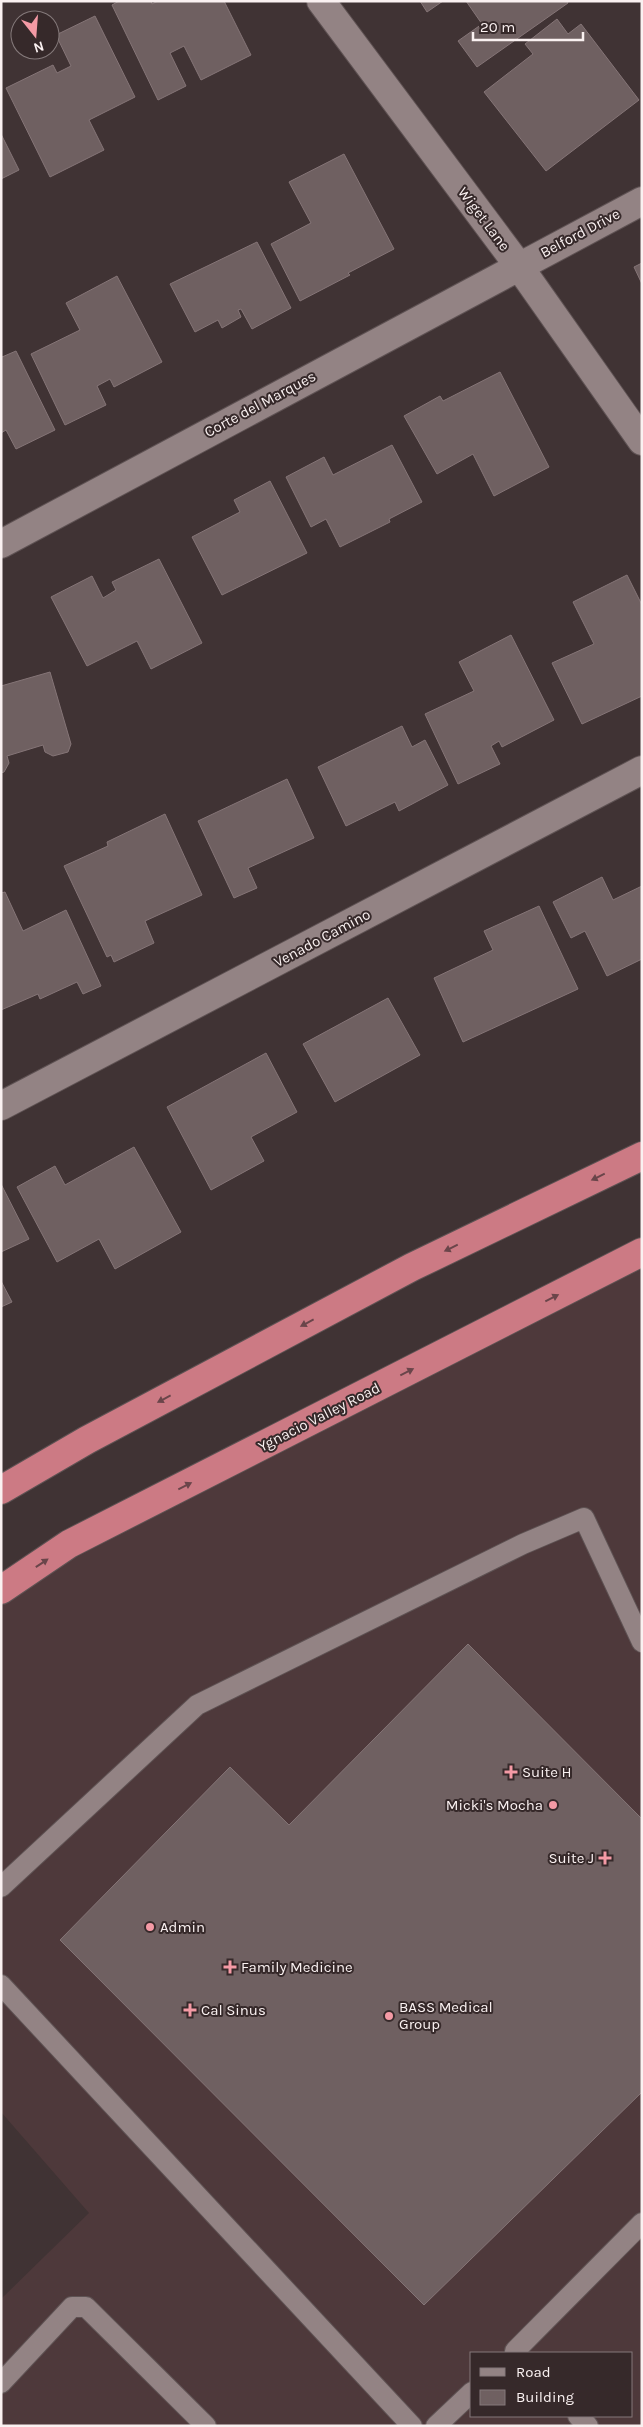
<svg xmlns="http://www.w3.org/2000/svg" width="643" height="2427" font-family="Karla,sans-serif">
  <rect width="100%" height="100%" fill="#403334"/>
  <path fill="#4e393b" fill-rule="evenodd" d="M642,1252V2426H1V2299L89,2213L1,2112V1590ZM472,2353H632V2416H472Z"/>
  <path fill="#6f6061" stroke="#857577" d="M119,1H151L152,4L158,1H224L251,55L201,80L184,46L170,53L186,86L158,100L112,5Z
    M420,1H443L427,12Z
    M466,1H567L568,3L477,67L458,41L482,24Z
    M95,16L135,97L89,120L104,150L50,177L6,88L53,65L57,73L71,66L56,35Z
    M557,19L568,34L581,24L639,100L546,171L484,92L533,54L525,44Z
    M1,134L19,170L1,179Z
    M344,154L394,249L348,273L350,275L300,301L271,244L311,223L289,182Z
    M257,242L291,308L252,329L241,309L238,310L241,317L222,328L218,320L195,332L170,284Z
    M642,263V284L634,267Z
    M117,276L162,362L114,387L110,379L97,386L106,405L65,425L31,354L80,330L66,303Z
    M16,351L55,430L16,449L6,430L1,433V355L2,357Z
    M500,372L549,467L494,496L473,454L437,474L404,416L440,396L443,401Z
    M392,445L422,502L389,519L390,522L340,547L326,519L311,527L286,477L324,457L333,475Z
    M270,481L307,553L222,595L192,537L240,512L234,500Z
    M159,559L202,643L151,669L137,641L87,666L51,597L92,576L103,598L116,590L112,582Z
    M627,575L642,605V696L582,724L552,663L594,644L573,602Z
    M511,635L554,720L502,747L499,741L491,746L500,764L458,784L425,714L474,691L459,662Z
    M50,672L71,744L68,752L53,756L45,752L43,745L7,756L9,763L4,772L1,773V686Z
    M402,726L412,747L425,740L448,785L399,811L395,802L346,826L318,767Z
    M287,779L314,838L248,868L257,888L234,898L198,821Z
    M165,814L202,895L145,921L154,943L114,962L111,955L107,957L64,866L108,846L107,842Z
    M602,877L613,900L642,886V959L607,976L585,931L571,938L553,902Z
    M5,892L23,931L66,910L101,986L83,994L77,982L40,999L38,994L1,1010V893Z
    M539,906L578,989L463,1042L434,978L493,950L484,931Z
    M388,998L420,1055L335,1102L303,1044Z
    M266,1053L297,1112L251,1137L264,1161L211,1190L167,1107Z
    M134,1147L181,1232L115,1269L99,1239L57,1262L17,1187L55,1166L65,1185Z
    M1,1184L29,1239L1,1252Z
    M1,1281L12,1302L1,1307Z
    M468,1644L642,1819V2092L424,2305L60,1940L230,1767L289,1825Z"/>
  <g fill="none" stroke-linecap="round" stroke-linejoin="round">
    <defs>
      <path id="lane" d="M1,1887L197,1705L523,1544L584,1518L642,1642
        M1,1985L412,2426
        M517,2353L515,2351L642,2223
        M1,2383L72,2307H86L206,2426
        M578,2416L588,2426
        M436,2426L472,2392"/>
      <path id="street" d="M321,1L518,265L642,441
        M1,544L642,201
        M1,1106L642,770"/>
      <path id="highway" d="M1,1490L87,1440L412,1267L642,1156
        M1,1590L69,1544L642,1252"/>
    </defs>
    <use href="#lane" stroke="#5e5253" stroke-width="22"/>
    <use href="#street" stroke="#5e5253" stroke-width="30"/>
    <use href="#highway" stroke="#5e5253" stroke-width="30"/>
    <use href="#lane" stroke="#938384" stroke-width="20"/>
    <use href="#street" stroke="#938384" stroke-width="28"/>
    <use href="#highway" stroke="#cc7a84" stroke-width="28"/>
  </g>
  <defs><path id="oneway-solid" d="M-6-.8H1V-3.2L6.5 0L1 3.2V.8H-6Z" transform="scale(1.25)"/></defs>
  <g fill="#6a454a">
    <use href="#oneway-solid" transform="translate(598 1177) rotate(154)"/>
    <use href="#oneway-solid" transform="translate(451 1248) rotate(154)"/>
    <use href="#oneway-solid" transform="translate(552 1298) rotate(-27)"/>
    <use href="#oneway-solid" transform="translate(307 1323) rotate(152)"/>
    <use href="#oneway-solid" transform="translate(407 1372) rotate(-27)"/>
    <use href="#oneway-solid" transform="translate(164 1399) rotate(152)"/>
    <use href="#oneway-solid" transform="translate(185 1486) rotate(-27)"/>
    <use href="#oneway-solid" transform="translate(42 1563) rotate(-34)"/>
  </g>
  <g fill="#f49aa5" stroke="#36292a" stroke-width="2">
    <path d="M508.5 1764.5h5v5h5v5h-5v5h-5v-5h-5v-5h5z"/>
    <circle cx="553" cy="1805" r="5"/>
    <path d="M602.5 1850.5h5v5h5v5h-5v5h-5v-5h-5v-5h5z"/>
    <circle cx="150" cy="1927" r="5"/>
    <path d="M227.5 1959.5h5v5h5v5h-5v5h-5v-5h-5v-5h5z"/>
    <path d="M187.5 2002.5h5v5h5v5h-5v5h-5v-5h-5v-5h5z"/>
    <circle cx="389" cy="2016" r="5"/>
  </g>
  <g text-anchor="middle" stroke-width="4" stroke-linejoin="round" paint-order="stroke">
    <g font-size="15" fill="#faf1f1" stroke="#36292a">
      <text transform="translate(484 219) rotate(53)" y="5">Wiget Lane</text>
      <text transform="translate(580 233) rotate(-28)" y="5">Belford Drive</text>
      <text transform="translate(260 404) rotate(-28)" y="5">Corte del Marques</text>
      <text transform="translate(322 938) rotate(-28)" y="5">Venado Camino</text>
      <text transform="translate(319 1417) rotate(-27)" y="5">Ygnacio Valley Road</text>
    </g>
    <g font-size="15" fill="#faf1f1" stroke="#36292a" text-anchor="start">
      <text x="522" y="1777">Suite H</text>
      <text x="543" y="1810" text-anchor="end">Micki's Mocha</text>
      <text x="594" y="1863" text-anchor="end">Suite J</text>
      <text x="160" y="1932">Admin</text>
      <text x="241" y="1972">Family Medicine</text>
      <text x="399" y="2012">BASS Medical<tspan x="399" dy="17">Group</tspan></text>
      <text x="201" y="2015">Cal Sinus</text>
    </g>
  </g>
  <rect width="643" height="2427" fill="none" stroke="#faf1f1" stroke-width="5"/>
  <rect x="470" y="2352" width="162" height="65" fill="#36292a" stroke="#84797a"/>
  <rect x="480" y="2368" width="25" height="8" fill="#938384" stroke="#84797a"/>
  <text x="516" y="2377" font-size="15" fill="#faf1f1">Road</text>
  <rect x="480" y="2390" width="25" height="15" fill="#6f6061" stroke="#84797a"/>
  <text x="516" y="2402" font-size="15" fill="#faf1f1">Building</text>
  <g transform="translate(35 35) rotate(163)"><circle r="24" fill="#36292a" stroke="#84797a"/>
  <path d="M0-4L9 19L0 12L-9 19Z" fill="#f49aa5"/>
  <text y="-8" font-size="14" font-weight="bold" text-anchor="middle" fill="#faf1f1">N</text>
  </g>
  <path d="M473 32v8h110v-8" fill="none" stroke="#faf1f1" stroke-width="2.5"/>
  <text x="480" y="32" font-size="15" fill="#faf1f1" stroke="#36292a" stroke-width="4" paint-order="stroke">20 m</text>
</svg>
